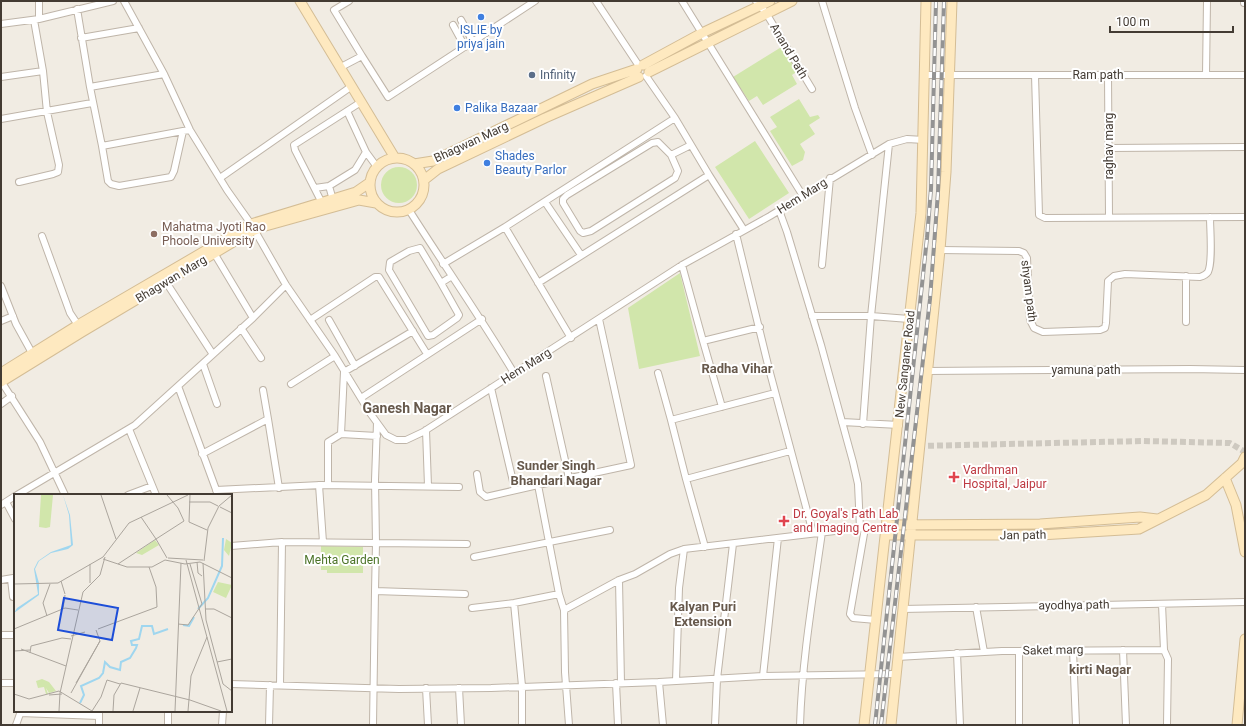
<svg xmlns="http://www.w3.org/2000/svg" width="1246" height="726" font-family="Roboto,sans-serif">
  <rect width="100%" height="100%" fill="#f1ece3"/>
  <path fill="#d1e6ab" d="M783,46L798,71L792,75L797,84L763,105L757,96L749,101L733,77Z
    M799,99L810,117L818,115L820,118L809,125L815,134L800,144L805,152L803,160L792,166L770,131L777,127L770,117Z
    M755,141L789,193L749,219L715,167Z
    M381 185a18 18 0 1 1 36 0a18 18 0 1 1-36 0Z
    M680,273L700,356L639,369L628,308Z
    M321,546L363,547V573H327V570H321Z"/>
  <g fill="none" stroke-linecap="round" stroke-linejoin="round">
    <path stroke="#cec9c0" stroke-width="6" stroke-dasharray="6 3" stroke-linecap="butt" d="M919,446L1143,441L1230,443L1245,452"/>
    <defs>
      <path id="street" d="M124,1L164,74L190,130L227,190L251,224L286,285L335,356L370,413L386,435L396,440H406L423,432L682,265L770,216L889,144L907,139L924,140
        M349,1L334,10L362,56
        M596,1L639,66
        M682,1L803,196
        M756,1L766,13L812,89
        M822,1L855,108L872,155
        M1244,3H1245
        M77,9L90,87
        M39,19V1
        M461,20L473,42
        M1,24L39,19L113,1
        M453,25L465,47
        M81,38L139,28
        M341,67L362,56L388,97L535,1
        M925,75H1245
        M1035,75L1039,215L1045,218L1245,217
        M1108,75L1109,217
        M1206,75L1207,1
        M646,76L675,118L709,175
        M1,77L43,71
        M347,111L366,152L377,167
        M1,119L92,103
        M183,131L174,171L171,177L119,186L111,184L108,181L102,146L183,131L190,130
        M102,146L90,87L164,74
        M1109,148L1245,147
        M671,155L658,142L652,143L567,195L563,199V203L580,231L583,233L591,231L675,178L678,171L671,155L691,145
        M220,178L352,86
        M19,182L53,174L58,172L59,165L47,112L43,71L34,20
        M315,188L329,186
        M333,200L329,186L355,170L366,152
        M545,202L581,255
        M322,203L295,150L294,145L361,102
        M409,210C444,265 481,318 514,373
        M779,210L787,232L821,345L853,462L858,484L860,528
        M505,227L675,118
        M736,234L769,369L813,533
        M42,236L70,313L78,325
        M940,250L1019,251L1024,253L1027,258L1030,320L1034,328L1043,332L1100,330L1105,328L1106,323L1108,281L1114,276L1125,274L1200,277C1203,276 1206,275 1208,272C1213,262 1210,230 1210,217
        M214,253L253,318
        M443,264L505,227L571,338
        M682,265L703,341
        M822,265L830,178
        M1186,276V322
        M164,279L212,353
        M441,283L420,248L409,251L390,262L389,270L428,336L433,335L457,318L459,315L441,283L452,276
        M538,283L709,175L744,230
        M1,286L16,324L32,353
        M812,316H871L909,319
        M310,320L375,277H379L427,354
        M329,320L355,366
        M1,321L13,316
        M241,328L261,358
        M203,364L217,404
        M927,371L1190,369L1245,370
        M658,373L671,420
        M546,376L569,478
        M1,381L40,442L65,495
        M291,384L335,356
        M178,386L218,495
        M491,388L515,490
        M263,390L268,419
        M361,398L482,319
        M1,404L12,396
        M722,407L703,341L760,327
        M842,422L899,425
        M863,424L871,316L889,144
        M129,429L156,495
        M426,430L428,486
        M377,436L341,434L344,372L413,331
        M202,454L268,419L279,488
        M477,474L480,492L486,497L538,485
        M686,479L671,420L775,393
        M319,485L323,542
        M328,485V442L341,434
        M216,490L321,485L459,487
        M17,495L135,425L253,318L286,285
        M128,495L152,486
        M6,502L15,519
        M1,505L15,496
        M865,528L850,614L853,618L876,620
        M231,546L282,542
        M705,547L686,479L790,451
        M474,557L610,530
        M11,579L13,597
        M1,580L13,578
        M619,580L621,683
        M375,591L376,543L467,544
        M514,603L522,686V725
        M976,607L984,652
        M472,608L514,603L559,594
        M902,609L1245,602
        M564,610L619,580L635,574L670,554L684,549L860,528L886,529
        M1,635H15
        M1073,650L1076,725
        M1123,650L1126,725
        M1164,650L1168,659L1167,724
        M957,653L960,725
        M897,657L1002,651L1164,650L1162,604
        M763,676L778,538
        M676,681L679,588L684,549
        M659,682L663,725
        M1,683H15
        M616,683L618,725
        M231,684L399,689L491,688L659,682L763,676L895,674
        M280,685L282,542L376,543L375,480L377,423
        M426,688L428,725
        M459,688L461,725
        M20,713L99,716
        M16,725L21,711
        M99,725V711
        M168,725V711
        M222,725L223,711
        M269,725L270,685
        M373,725L375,591L465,594
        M569,725L565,672L564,610L559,594L538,485L631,465L599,319
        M715,725L717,679L733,544
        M800,725C802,660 813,596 822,532
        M1019,725V651"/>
      <path id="secondary" d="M300,1L395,158
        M643,65L702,33L770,1
        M649,72L792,1
        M370 185a27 27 0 1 1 54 0a27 27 0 1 1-54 0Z
        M414,164L433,161L592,84L637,69
        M424,180L438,169L545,118L639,77
        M1,373L78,325L251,224L356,192L369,183
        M1,382L82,332L250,232L262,227L359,200L376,203
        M1225,478L1236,505L1245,552
        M887,525L1040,524L1140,517L1157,519
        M886,535H1040L1139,529L1206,495L1242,463L1245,457
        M864,725L921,213L926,1
        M891,725L940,250L946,172L952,1
        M1237,725L1245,639"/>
    </defs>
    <use href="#street" stroke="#bfb5a9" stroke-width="8"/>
    <use href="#secondary" stroke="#d4bd95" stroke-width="11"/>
    <use href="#street" stroke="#fff" stroke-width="6"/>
    <use href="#secondary" stroke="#fee9c0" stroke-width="9"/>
    <defs>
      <path id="rail" d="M875,725L927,238L931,189L936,1
        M881,725L930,299L938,192L944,1"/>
    </defs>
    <use href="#rail" stroke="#939393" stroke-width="4"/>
    <use href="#rail" stroke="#fff" stroke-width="2.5" stroke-dasharray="8" stroke-linecap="butt"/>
  </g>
  <g fill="#3f7fe0" stroke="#fff" stroke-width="1.5">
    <circle cx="481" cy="17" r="4"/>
    <circle cx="457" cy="108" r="4"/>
    <circle cx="487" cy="163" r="4"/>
  </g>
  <circle fill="#5c6f8a" stroke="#fff" stroke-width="1.5" cx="532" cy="75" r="4"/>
  <circle fill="#8d6e63" stroke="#fff" stroke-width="1.5" cx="154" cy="234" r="4"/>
  <g fill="#e0444e" stroke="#fff" stroke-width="1.5">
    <path d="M952 471h4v4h4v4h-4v4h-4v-4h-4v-4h4z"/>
    <path d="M782 515h4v4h4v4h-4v4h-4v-4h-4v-4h4z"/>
  </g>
  <g text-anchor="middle" stroke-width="4" stroke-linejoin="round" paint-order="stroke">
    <g font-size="12" fill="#366cbe" stroke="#fff" text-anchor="start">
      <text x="481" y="34" text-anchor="middle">ISLIE by<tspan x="481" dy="14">priya jain</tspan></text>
      <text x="465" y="112">Palika Bazaar</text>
      <text x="495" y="160">Shades<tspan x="495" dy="14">Beauty Parlor</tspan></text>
    </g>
    <g font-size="12" fill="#433b33" stroke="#fff">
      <text transform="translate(789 51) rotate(59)" y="4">Anand Path</text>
      <text x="1098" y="79">Ram path</text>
      <text transform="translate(471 142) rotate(-25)" y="4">Bhagwan Marg</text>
      <text transform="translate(1109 146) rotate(-90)" y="4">raghav marg</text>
      <text transform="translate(802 196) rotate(-32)" y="4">Hem Marg</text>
      <text transform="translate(171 279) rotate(-31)" y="4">Bhagwan Marg</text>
      <text transform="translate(1029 291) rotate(83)" y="4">shyam path</text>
      <text transform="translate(905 364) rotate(-84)" y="4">New Sanganer Road</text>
      <text transform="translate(526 366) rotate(-32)" y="4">Hem Marg</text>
      <text x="1086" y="374">yamuna path</text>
      <text transform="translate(1023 535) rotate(-1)" y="4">Jan path</text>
      <text transform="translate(1074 605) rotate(-1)" y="4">ayodhya path</text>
      <text transform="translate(1053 650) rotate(-1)" y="4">Saket marg</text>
    </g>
    <g font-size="12" fill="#4e5e75" stroke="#fff" text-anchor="start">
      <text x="540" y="79">Infinity</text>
    </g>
    <g font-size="12" fill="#785e54" stroke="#fff" text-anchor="start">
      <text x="162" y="231">Mahatma Jyoti Rao<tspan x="162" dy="14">Phoole University</tspan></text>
    </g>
    <g font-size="12" fill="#be3a42" stroke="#fff" text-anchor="start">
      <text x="963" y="474">Vardhman<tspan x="963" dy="14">Hospital, Jaipur</tspan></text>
      <text x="793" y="518">Dr. Goyal's Path Lab<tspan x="793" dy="14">and Imaging Centre</tspan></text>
    </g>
    <g font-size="12" fill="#4c7328" stroke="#fff">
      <text x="342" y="564">Mehta Garden</text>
    </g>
    <g font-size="13" font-weight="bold" fill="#66584b" stroke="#fff">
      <text x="737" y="373">Radha Vihar</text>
      <text x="556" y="470">Sunder Singh<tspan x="556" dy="15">Bhandari Nagar</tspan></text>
      <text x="703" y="611">Kalyan Puri<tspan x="703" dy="15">Extension</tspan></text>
      <text x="1100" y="674">kirti Nagar</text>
    </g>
    <g font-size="14" font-weight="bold" fill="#66584b" stroke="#fff">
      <text x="407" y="413">Ganesh Nagar</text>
    </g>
  </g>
  <g transform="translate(14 494)">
    <rect width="218" height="218" fill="#f1ece3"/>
    <path d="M27,1H39L36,33L32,34L25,33ZM212,45L218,49L215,62L210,56ZM141,46L145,51L128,61L122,59ZM204,88L218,91L212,104L199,98ZM28,185L35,188L42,197L35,199L32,194L34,200H32L30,193L24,194L22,187Z" fill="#d1e6ab"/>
    <path d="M49,1L56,21L59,51L54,55L37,59L25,67L21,75L25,89V101L0,119L3,114L24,100L20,75L24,67L37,58L57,51L55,21Z" fill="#9fd6ef"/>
    <path fill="none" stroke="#9fd6ef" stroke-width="2" d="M184,115L194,104L208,72L209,44M169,131L175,132L180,123M66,209L70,201L67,192L85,184L89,179L91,168L96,173L106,176L107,168L116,164L122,154L123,151H118L117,147L125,145L128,132H138L140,140L154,135"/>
    <path fill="none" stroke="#aba59d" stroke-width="1" d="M87,1L102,45M175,8H196L204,12M206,13L218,19M127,23L142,45M175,28L176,1M175,28L193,36M142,45L170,27L164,14L153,1M142,45L153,64M154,64L189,66M89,65L113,73H138L151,66L171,70L186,68L218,84M172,66L213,217M190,67L194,34L205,12L218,1M183,68L184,79L188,82M189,69L192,126L209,190L218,197M76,70V89M104,70L142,45M176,70L188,110M135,73L142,93L143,113M47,87L51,100M0,90L44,89L89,63L115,29L174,1M49,115L51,101M191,115H200L218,124M33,122L29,109L36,90M164,130L174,131L188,110M0,135L51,114L64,116M84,135L143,113M57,142L71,138M7,155L52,172M0,157L16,156M16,159L17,152L48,144L57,145M203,168L218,165M62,189L86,147M46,199L69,98L86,81L91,63M57,199L86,147L82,136M0,200L15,205L45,197L78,217M35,201L48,200M45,217L46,199M78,217L87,203L93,186L106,190M99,217L100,201L107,189L176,206L207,217M119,217L126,194M161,217L167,69M174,217L177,182L193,143"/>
    <path fill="#1d4ed8" fill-opacity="0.15" stroke="#1d4ed8" stroke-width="2" d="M50,104L104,114L98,146L44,136Z"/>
    <rect width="218" height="218" fill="none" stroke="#433b33" stroke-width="2"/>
  </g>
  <rect width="1246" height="726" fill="none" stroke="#433b33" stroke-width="4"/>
  <path d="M1110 26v6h123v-6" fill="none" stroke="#433b33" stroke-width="2"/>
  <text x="1116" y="26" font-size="12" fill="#433b33" stroke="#ffffff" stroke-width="3" paint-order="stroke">100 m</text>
</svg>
